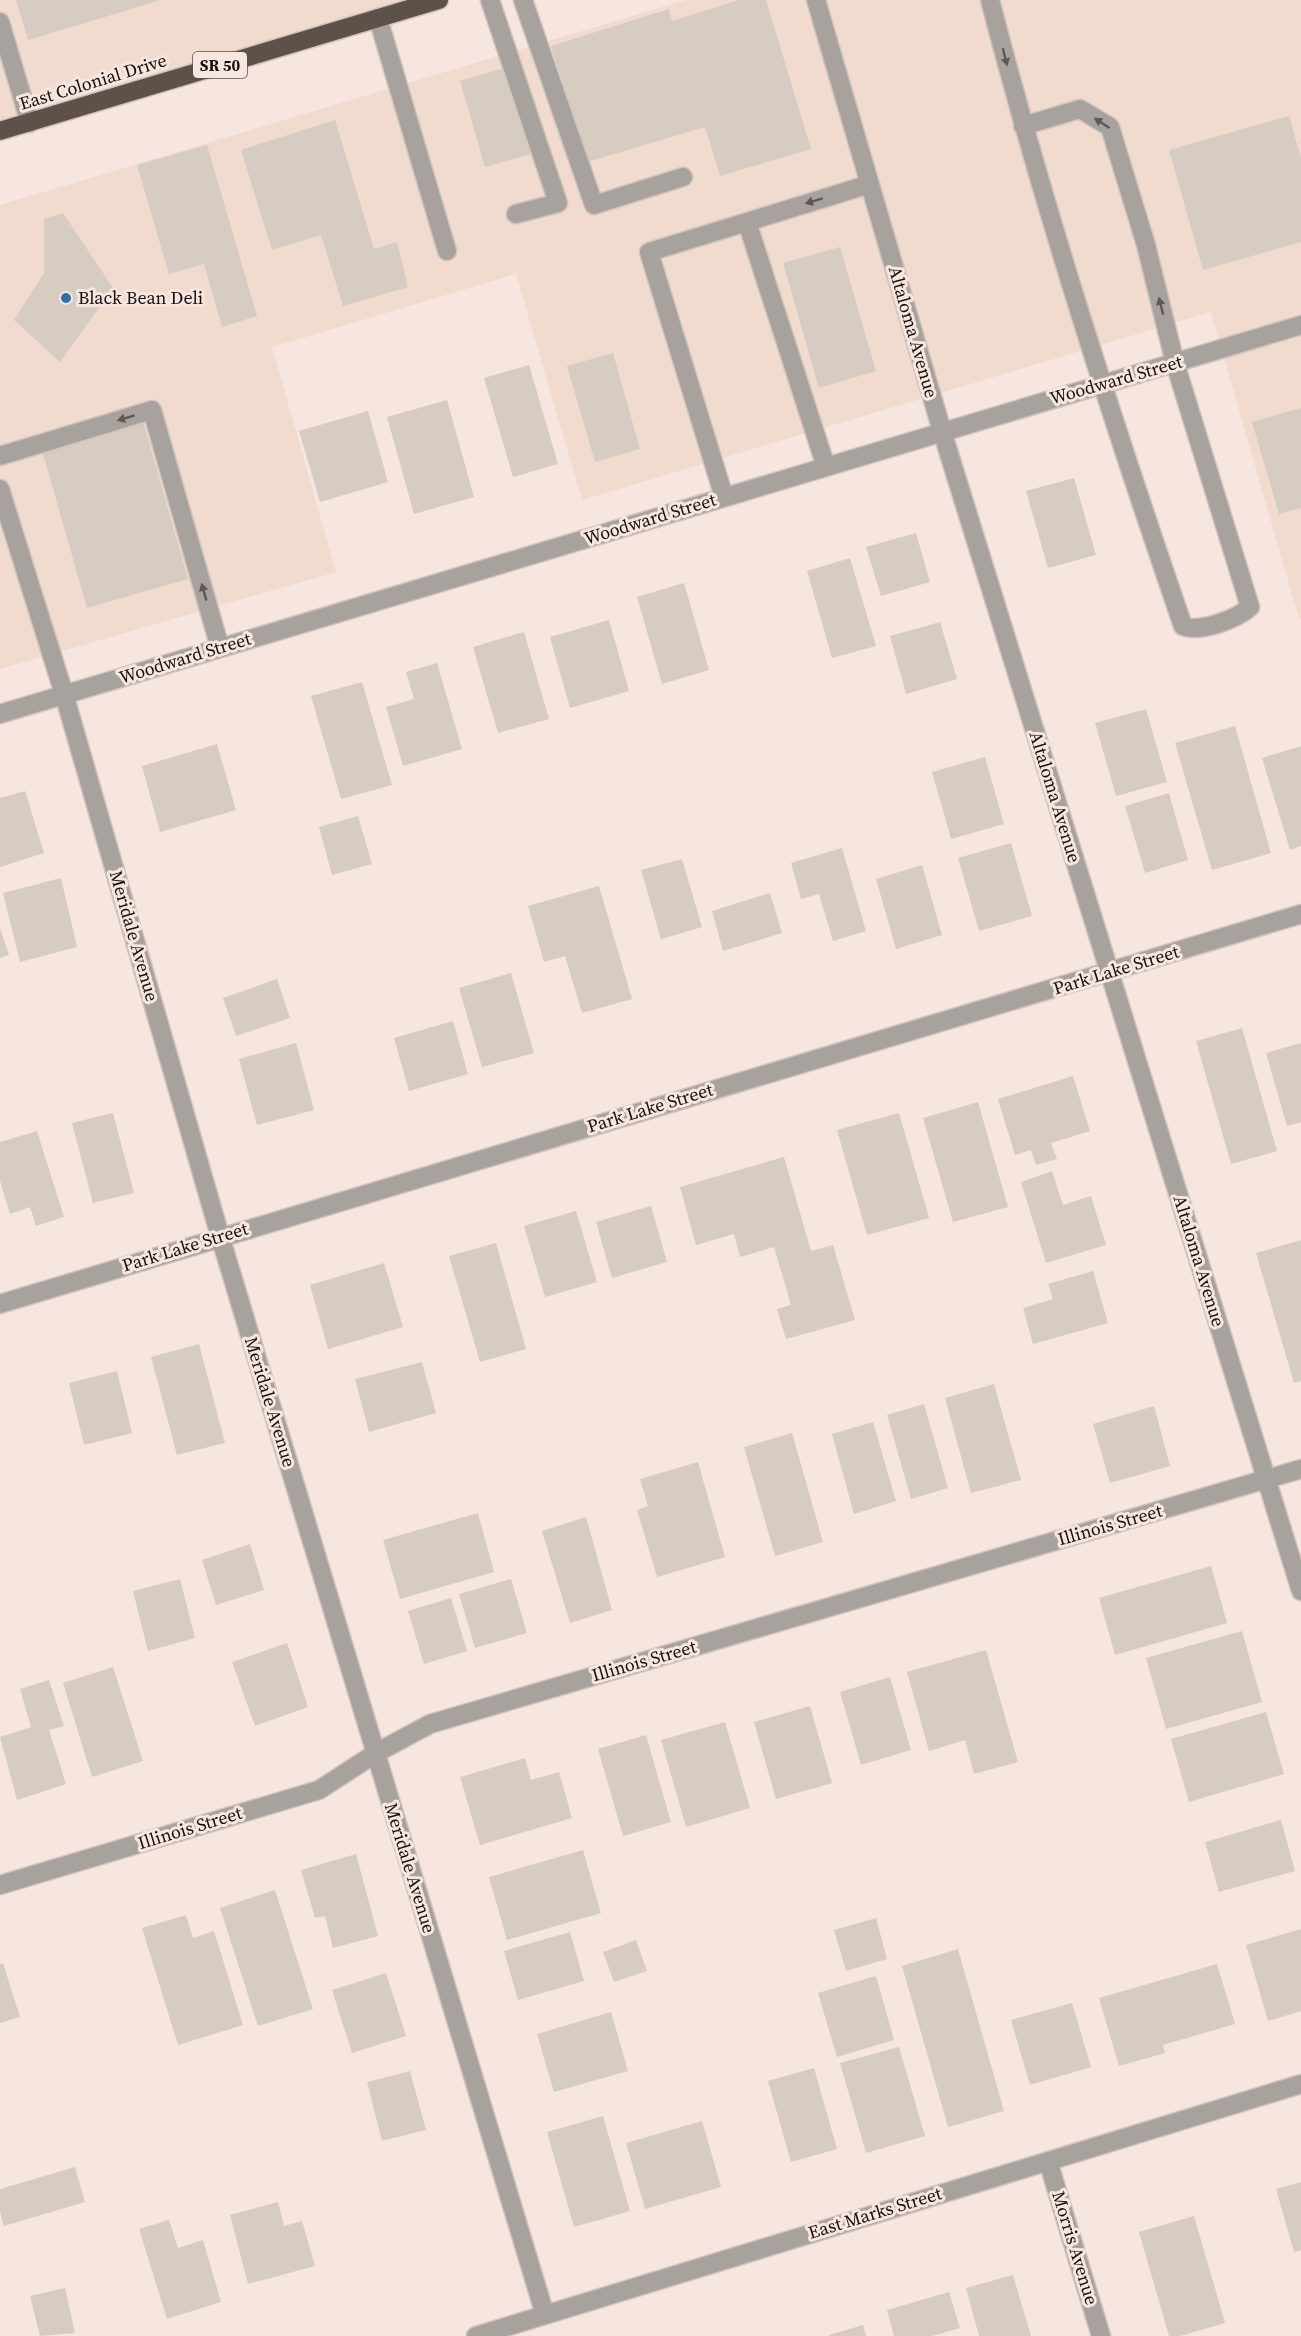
<svg xmlns="http://www.w3.org/2000/svg" width="1301" height="2336" font-family="'Source Serif 4',serif">
  <rect width="100%" height="100%" fill="#f6e6df"/>
  <path fill="#f1dace" d="M0,0H435L0,130Z
    M686,0H1301V618L1299,619L1211,312L582,500L516,274L272,347L336,572L0,669V205Z"/>
  <path fill="#d7ccc1" d="M16,0H158V1L28,40Z
    M739,0H766L811,149L720,176L705,127L587,162L551,46L669,9L672,21Z
    M511,66L535,153L485,167L460,81Z
    M1289,116L1301,158V242L1203,270L1169,150Z
    M335,120L374,249L397,242L408,287L343,306L321,235L272,250L241,150Z
    M207,145L257,316L222,327L204,264L169,274L137,165Z
    M63,213L113,288L60,362L14,320L44,273V219Z
    M840,247L876,371L819,388L783,263Z
    M613,353L640,449L595,462L567,366Z
    M529,365L558,464L513,477L484,378Z
    M447,400L474,497L414,514L387,417Z
    M1301,408V508L1279,514L1252,422Z
    M368,411L388,482L320,502L299,431Z
    M143,421L188,579L87,608L42,450Z
    M1074,478L1096,555L1048,568L1026,491Z
    M916,533L930,582L881,596L866,547Z
    M850,558L876,646L832,658L807,571Z
    M684,583L709,670L662,684L637,597Z
    M609,620L629,691L570,708L550,637Z
    M940,622L957,679L906,694L890,636Z
    M524,632L549,719L498,733L473,647Z
    M437,663L462,749L403,766L386,707L414,699L406,672Z
    M362,682L392,785L341,799L311,696Z
    M1146,709L1167,782L1116,796L1095,723Z
    M1235,726L1271,853L1212,870L1175,743Z
    M217,744L236,810L160,832L142,766Z
    M1301,746V846L1290,850L1262,758Z
    M985,757L1004,824L951,839L932,772Z
    M25,791L44,853L0,867V798Z
    M1169,793L1188,860L1145,873L1125,806Z
    M358,816L372,864L332,875L319,827Z
    M1011,843L1032,916L979,931L958,858Z
    M842,848L866,931L833,941L819,894L801,899L791,863Z
    M682,859L702,927L661,939L641,870Z
    M922,865L942,935L896,949L876,879Z
    M61,878L77,947L20,962L3,893Z
    M599,886L632,999L582,1013L565,956L544,962L528,906Z
    M770,893L782,933L723,951L712,911Z
    M0,928L9,955L0,958Z
    M511,973L534,1053L482,1067L459,988Z
    M277,979L290,1018L236,1036L223,998Z
    M453,1021L468,1074L409,1091L394,1038Z
    M1242,1028L1277,1151L1231,1164L1196,1041Z
    M296,1043L314,1110L257,1125L239,1059Z
    M1301,1043V1122L1287,1126L1266,1053Z
    M1073,1076L1090,1131L1051,1143L1057,1159L1036,1165L1031,1150L1015,1155L998,1099Z
    M978,1102L1008,1207L953,1222L923,1118Z
    M113,1113L134,1193L93,1203L72,1123Z
    M899,1113L929,1218L867,1235L837,1130Z
    M37,1131L64,1217L36,1226L30,1207L10,1214L0,1181V1142Z
    M784,1157L811,1251L833,1245L855,1320L786,1339L777,1309L791,1305L774,1247L740,1257L734,1234L696,1245L680,1187Z
    M1052,1171L1063,1205L1091,1196L1106,1245L1046,1263L1021,1182Z
    M651,1206L667,1262L612,1278L596,1222Z
    M576,1211L597,1282L545,1297L524,1226Z
    M1301,1240V1381L1294,1383L1256,1253Z
    M496,1243L526,1349L480,1362L449,1256Z
    M384,1263L403,1327L328,1349L310,1285Z
    M1093,1271L1108,1323L1033,1344L1023,1308L1053,1299L1048,1284Z
    M199,1344L225,1443L177,1455L151,1357Z
    M422,1362L436,1413L369,1432L355,1379Z
    M117,1371L132,1433L84,1445L69,1383Z
    M994,1384L1021,1480L971,1493L945,1398Z
    M924,1404L948,1488L911,1499L887,1415Z
    M1154,1406L1170,1466L1110,1483L1093,1424Z
    M873,1422L896,1501L854,1514L832,1434Z
    M792,1433L823,1542L775,1556L744,1447Z
    M698,1462L725,1557L657,1577L637,1510L648,1506L640,1479Z
    M478,1513L494,1572L400,1599L383,1540Z
    M586,1517L612,1610L570,1623L542,1531Z
    M250,1544L264,1590L216,1605L202,1560Z
    M1211,1566L1227,1623L1115,1655L1099,1598Z
    M180,1579L195,1638L148,1651L133,1591Z
    M511,1579L527,1633L475,1648L459,1594Z
    M451,1598L467,1651L424,1664L408,1611Z
    M1242,1631L1262,1702L1166,1729L1146,1658Z
    M287,1643L308,1707L255,1726L232,1662Z
    M986,1650L1018,1762L974,1774L965,1740L929,1751L907,1672Z
    M113,1667L143,1761L92,1777L63,1683Z
    M890,1677L911,1750L861,1765L840,1692Z
    M49,1680L64,1726L49,1730L66,1784L17,1800L0,1737L31,1727L20,1689Z
    M810,1706L832,1783L776,1799L754,1722Z
    M1266,1712L1284,1774L1189,1802L1171,1739Z
    M725,1722L750,1808L686,1827L661,1740Z
    M646,1735L671,1822L623,1836L598,1749Z
    M525,1758L531,1780L559,1772L572,1818L480,1845L460,1777Z
    M1281,1820L1295,1871L1219,1892L1205,1842Z
    M583,1850L601,1913L507,1940L489,1877Z
    M356,1854L378,1936L333,1948L325,1916L315,1918L301,1870Z
    M275,1890L313,2009L258,2026L220,1908Z
    M186,1915L193,1938L214,1931L243,2025L178,2045L142,1928Z
    M876,1918L887,1959L846,1971L834,1930Z
    M1301,1929V2011L1268,2021L1246,1945Z
    M570,1932L584,1981L518,2000L504,1951Z
    M636,1940L647,1971L614,1982L603,1952Z
    M958,1949L1004,2111L948,2127L902,1966Z
    M3,1963L20,2017L0,2023V1964Z
    M1217,1964L1235,2024L1163,2045L1165,2053L1119,2066L1099,1998Z
    M386,1973L406,2036L352,2053L332,1990Z
    M876,1976L894,2040L837,2057L818,1993Z
    M1072,2003L1091,2067L1030,2085L1011,2020Z
    M611,2012L628,2071L554,2092L537,2034Z
    M899,2047L925,2136L866,2153L840,2063Z
    M814,2068L837,2149L791,2162L768,2081Z
    M410,2071L426,2130L382,2141L367,2082Z
    M603,2116L630,2211L574,2227L547,2132Z
    M702,2121L721,2187L645,2209L626,2143Z
    M75,2167L85,2202L4,2226L0,2212V2189Z
    M1301,2182V2250L1294,2252L1276,2189Z
    M278,2202L284,2226L302,2221L315,2266L248,2284L230,2215Z
    M1194,2216L1225,2323L1180,2336H1169L1139,2232Z
    M169,2220L178,2248L203,2240L221,2302L167,2319L139,2229Z
    M1013,2275L1031,2336H979L966,2288Z
    M65,2288L75,2333L40,2336L30,2296Z
    M949,2292L960,2328L932,2336H894L887,2310Z
    M863,2325L866,2336H829V2335Z"/>
  <g fill="none" stroke-linecap="round" stroke-linejoin="round">
    <defs>
      <path id="minor" d="M490,0L558,203L516,214
        M523,0L594,205L683,177
        M816,0L942,431L1301,1591
        M990,0C1045,212 1112,419 1183,626C1200,633 1237,619 1250,607L1175,363L1146,245L1110,127L1080,109L1023,126
        M378,18L447,251
        M0,22L30,123
        M747,222L870,184
        M0,456L152,410L220,648
        M0,489L64,694L220,1236L545,2315
        M724,497L649,252L747,222L826,467
        M0,714L1301,325
        M0,1304L1301,914
        M0,1885L319,1790L376,1753L430,1724L1301,1469
        M1048,2161L1101,2336
        M476,2336L1301,2084"/>
      <path id="highway" d="M0,131L439,0"/>
    </defs>
    <use href="#minor" stroke="#d2c4bd" stroke-width="21"/>
    <use href="#highway" stroke="#d2c4bd" stroke-width="21"/>
    <use href="#minor" stroke="#a8a29e" stroke-width="18"/>
    <use href="#highway" stroke="#5d5149" stroke-width="18"/>
  </g>
  <defs><path id="oneway-solid" d="M-6-.8H1V-3.2L6.5 0L1 3.2V.8H-6Z" transform="scale(1.5)"/></defs>
  <g fill="#5e5855">
    <use href="#oneway-solid" transform="translate(1005 57) rotate(76)"/>
    <use href="#oneway-solid" transform="translate(1102 123) rotate(-147)"/>
    <use href="#oneway-solid" transform="translate(814 201) rotate(163)"/>
    <use href="#oneway-solid" transform="translate(1161 306) rotate(-104)"/>
    <use href="#oneway-solid" transform="translate(126 418) rotate(163)"/>
    <use href="#oneway-solid" transform="translate(204 592) rotate(-106)"/>
  </g>
  <circle fill="#2e71a7" stroke="#f6e6df" stroke-width="2" cx="66" cy="298" r="6"/>
  <g text-anchor="middle" stroke-width="6" stroke-linejoin="round" paint-order="stroke">
    <rect fill="#f6e6df" stroke="#58504b" stroke-width="1.5" x="193" y="52" width="54" height="26" rx="4.5"/>
    <g font-size="16" font-weight="bold" fill="#140f0c">
      <text x="220" y="71">SR 50</text>
    </g>
    <g font-size="18" fill="#140f0c" stroke="#f6e6df">
      <text transform="translate(93 82) rotate(-17)" y="6">East Colonial Drive</text>
      <text transform="translate(913 332) rotate(74)" y="6">Altaloma Avenue</text>
      <text transform="translate(1116 380) rotate(-16)" y="6">Woodward Street</text>
      <text transform="translate(650 519) rotate(-17)" y="6">Woodward Street</text>
      <text transform="translate(185 658) rotate(-17)" y="6">Woodward Street</text>
      <text transform="translate(1055 797) rotate(73)" y="6">Altaloma Avenue</text>
      <text transform="translate(134 936) rotate(74)" y="6">Meridale Avenue</text>
      <text transform="translate(1116 970) rotate(-17)" y="6">Park Lake Street</text>
      <text transform="translate(650 1108) rotate(-17)" y="6">Park Lake Street</text>
      <text transform="translate(185 1247) rotate(-17)" y="6">Park Lake Street</text>
      <text transform="translate(1199 1261) rotate(73)" y="6">Altaloma Avenue</text>
      <text transform="translate(270 1402) rotate(73)" y="6">Meridale Avenue</text>
      <text transform="translate(1110 1525) rotate(-16)" y="6">Illinois Street</text>
      <text transform="translate(644 1661) rotate(-16)" y="6">Illinois Street</text>
      <text transform="translate(190 1828) rotate(-17)" y="6">Illinois Street</text>
      <text transform="translate(410 1868) rotate(73)" y="6">Meridale Avenue</text>
      <text transform="translate(875 2213) rotate(-17)" y="6">East Marks Street</text>
      <text transform="translate(1075 2248) rotate(73)" y="6">Morris Avenue</text>
    </g>
    <g font-size="18" fill="#140f0c" stroke="#f6e6df" text-anchor="start">
      <text x="78" y="304">Black Bean Deli</text>
    </g>
  </g>
</svg>
